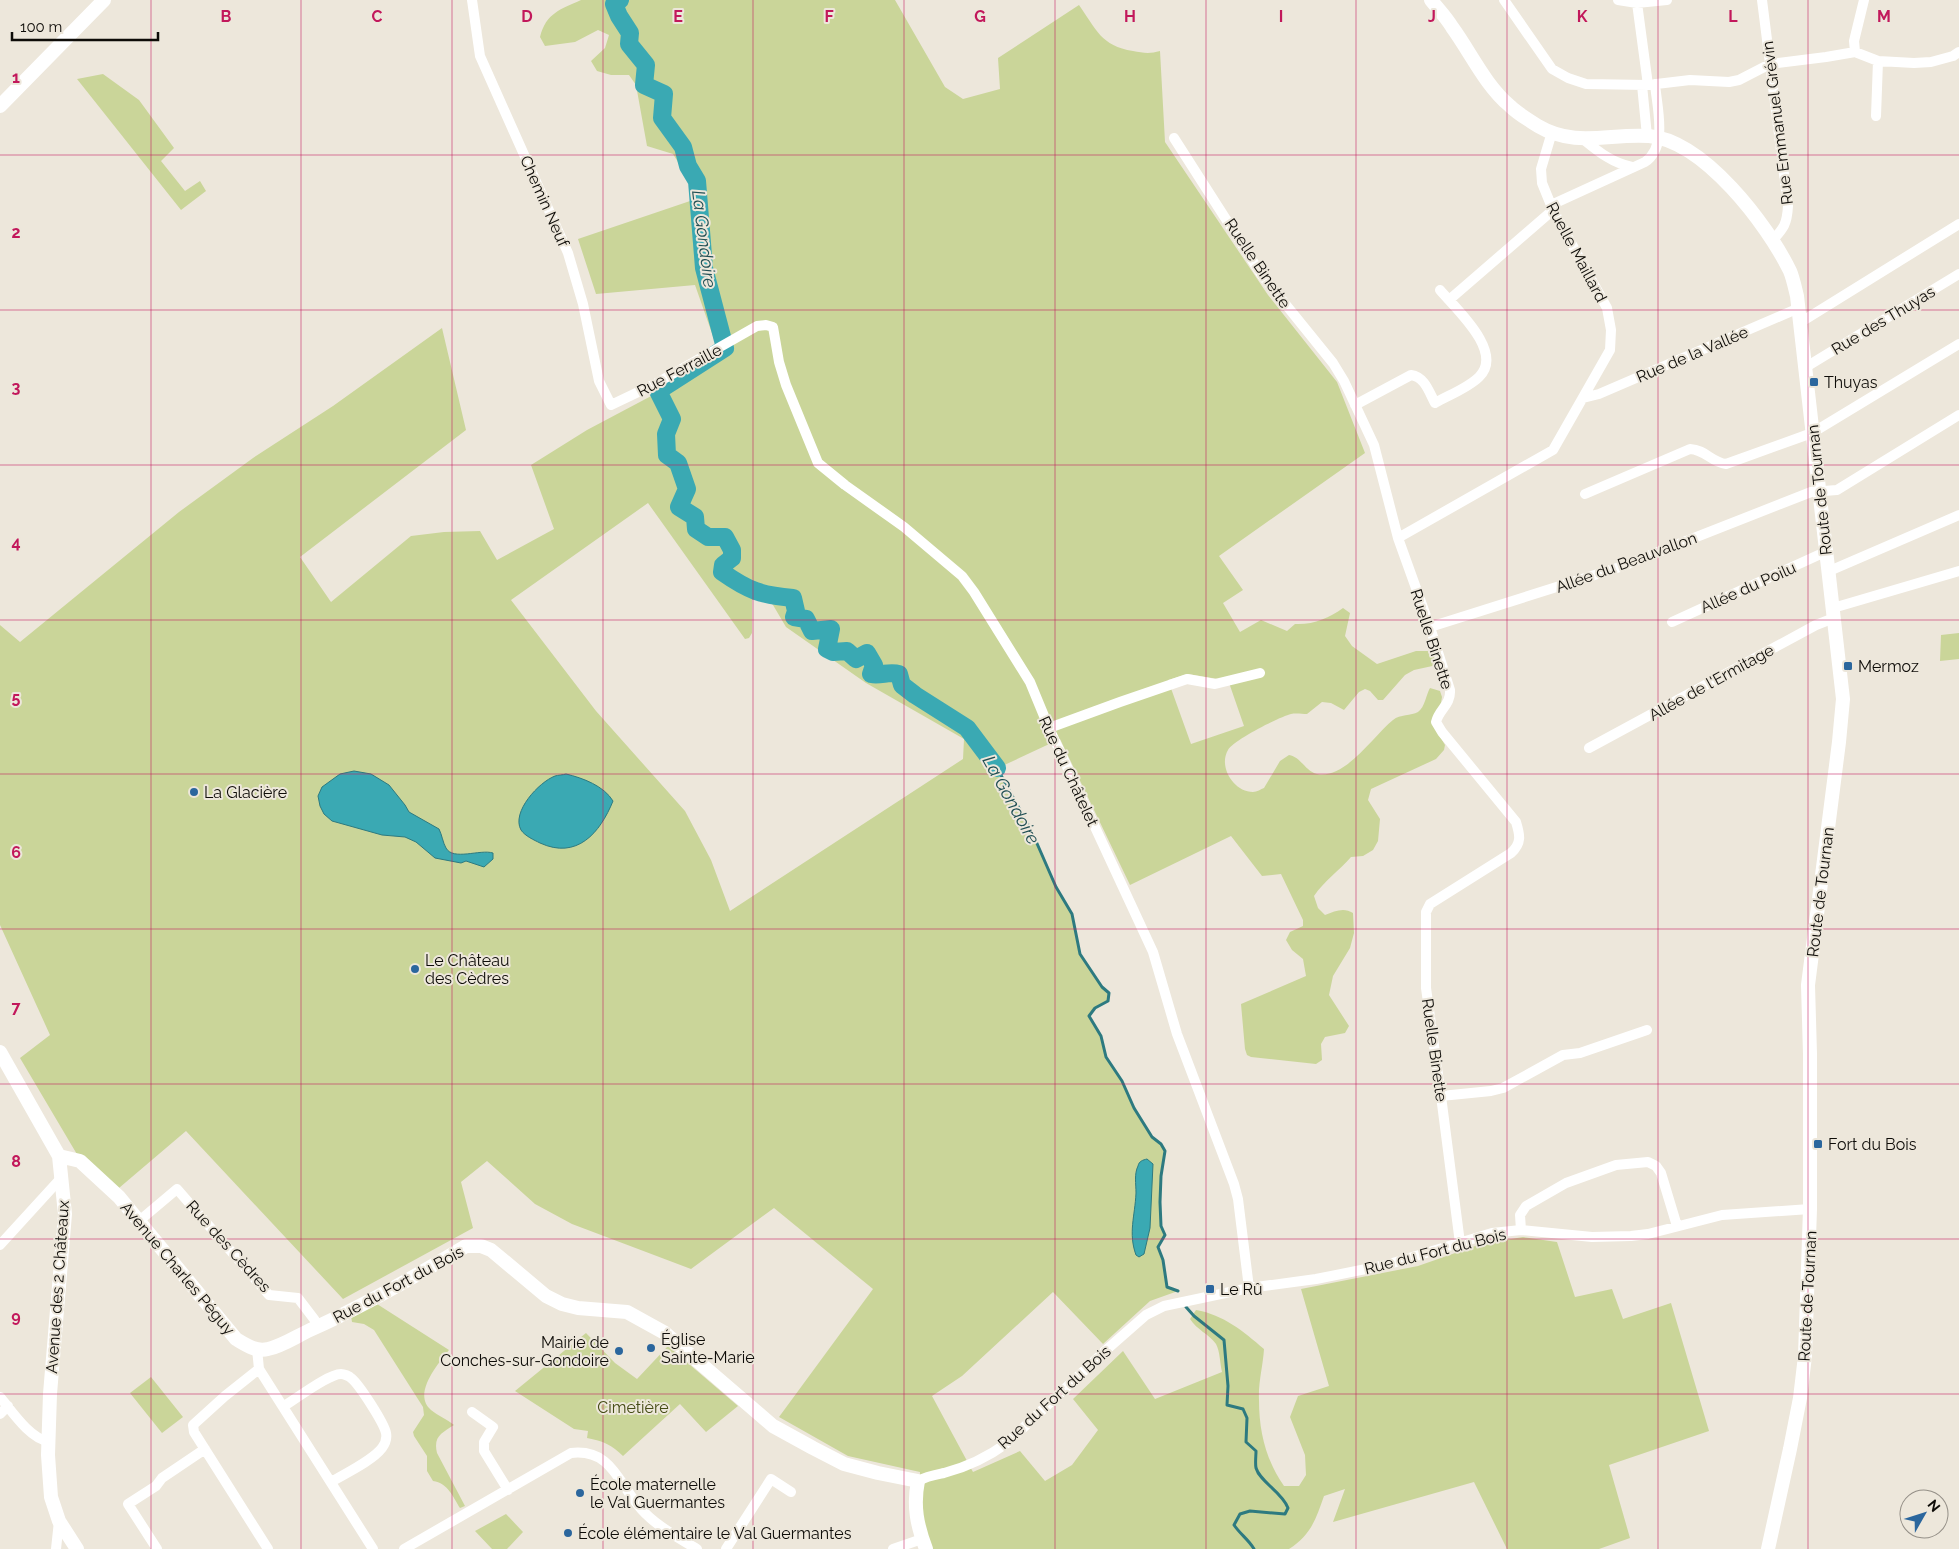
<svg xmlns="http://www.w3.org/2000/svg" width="1959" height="1549" font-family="Raleway,sans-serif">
  <rect width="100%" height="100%" fill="#ede7db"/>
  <path fill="#cad599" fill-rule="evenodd" d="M581,0H895L945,87L963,99L1000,89L998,58L1079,5C1096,29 1101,46 1133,51C1143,53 1150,54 1160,51L1165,142L1268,295L1337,382L1365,453L1219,556L1243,590L1223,603L1240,632L1261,620L1287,631L1295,624C1313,625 1329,618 1343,608L1350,613L1345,636L1352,646L1377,664L1416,651H1429L1437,660V665L1414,670L1405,675L1383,700H1378L1370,691L1365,689L1359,692L1344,710L1331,703L1322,702L1307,714C1302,714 1296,713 1291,714C1279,717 1234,740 1228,750C1218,767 1234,792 1253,792C1257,792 1261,789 1264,788L1280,761L1289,755C1301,757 1305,771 1317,774C1345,780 1374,735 1393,720C1400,714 1411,716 1418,712C1425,707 1426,695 1430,688L1440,691L1442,697L1441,703L1433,725L1445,745L1444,750L1436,759L1371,789L1368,800L1380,819L1378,841L1373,850L1363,856L1351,857C1340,870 1324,881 1314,896L1318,908L1325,915C1335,911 1344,907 1353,913L1354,933L1350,948L1333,976L1329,995L1349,1026L1345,1033L1325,1037L1321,1044L1322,1060L1316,1064L1251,1057L1247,1055L1245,1049L1241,1004L1306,976L1303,959L1292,950L1286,940L1290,932L1303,926V920L1281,874L1262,876L1231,836L1130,885L1060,739L998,768L1032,832L1056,887L1072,914L1081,955L1102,987L1109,993L1108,1001L1095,1008L1089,1016L1101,1036L1106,1057L1122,1081L1134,1108L1152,1137L1161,1144L1165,1151L1161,1176L1160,1202L1161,1226L1165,1235L1158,1247L1163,1260L1167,1287L1178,1291L1150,1301L1103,1344L1053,1292L962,1376L932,1396L973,1472L1020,1451L1045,1481L1072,1465L1098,1430L1073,1399L1123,1351L1155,1399L1222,1372C1220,1364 1220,1351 1216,1344C1209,1334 1197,1330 1190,1319L1196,1310C1224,1315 1243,1331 1264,1349C1263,1366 1258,1383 1259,1400C1259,1432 1266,1460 1284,1486H1299L1306,1475L1305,1455L1290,1417L1298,1396L1329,1386L1301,1289L1418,1266L1481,1244L1523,1237L1557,1242L1575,1297L1612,1289L1623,1319L1671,1303L1709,1431L1609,1465L1630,1538L1599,1549H1507L1474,1482L1333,1522L1345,1489L1324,1496C1316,1519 1311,1535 1289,1549H929L919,1498L920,1472L848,1456L779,1417L873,1289L774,1208L691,1269L572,1224L535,1204L487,1161L461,1182L473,1228L343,1299L186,1131L119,1188L78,1156L20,1058L50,1035L0,925V625L20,642L179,512L253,458L333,406L442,328L466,430L300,557L331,602L411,536L444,532L480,531L497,560L554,529L531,465L587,430L721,359L695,285L596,294L578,239L693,200L691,183L673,154L647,146L636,85L629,75H611L597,71L591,61L605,48L609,35L598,30L575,42L545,46L540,37C546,13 561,9 581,0ZM648,503L745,639L749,638L752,633V600L759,597L768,600L773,605L786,627L866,683L964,739L963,759L730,911L711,860L685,811L596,711L511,600ZM1188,674L1218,679L1227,677L1244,726L1191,744L1168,680Z
    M103,74L139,100L174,148L161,161L185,191L200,181L206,191L181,210L77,79Z
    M1959,633V659L1940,661L1941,635Z
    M377,1304L449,1350C438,1364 412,1394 431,1410C438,1416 447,1419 454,1425C442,1433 433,1436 437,1453L465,1506L460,1508C453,1497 448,1483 433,1481L427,1471V1456L414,1436L413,1432L424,1415L423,1407L374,1330L364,1324L352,1322L351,1316Z
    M586,1333L615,1363L637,1379L668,1346L738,1406L706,1432L680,1404L623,1456C612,1445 603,1441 587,1438L588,1431L574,1429L515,1391Z
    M151,1377L183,1417L162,1433L130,1393Z
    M506,1514L523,1532L507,1549H492L475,1531Z"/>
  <path fill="#3aa9b3" stroke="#2d7a80" d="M354,771L371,774L389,785L405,805L409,812L439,829C442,835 443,843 446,848C453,861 480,849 493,853V859L484,867L466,861L461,863L435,858L416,842L405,837L382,835L332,821L324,814L320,806L318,796L322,787L340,774Z
    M566,774C583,778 604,786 613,801C600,833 577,860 540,843C534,840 525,836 521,830C511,812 539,782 555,776C558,775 563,775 566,774Z
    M1147,1159L1153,1164L1150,1228L1144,1254L1139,1257L1136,1255C1128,1233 1135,1216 1136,1193C1136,1184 1134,1174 1138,1166C1139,1161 1143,1160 1147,1159Z"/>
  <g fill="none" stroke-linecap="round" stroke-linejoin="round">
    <path stroke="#2d7a80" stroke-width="3" d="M997,768L1032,832L1056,887L1072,914L1080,954L1102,987L1109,993L1108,1001L1095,1008L1089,1016L1101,1036L1106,1057L1122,1081L1134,1108L1152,1137L1161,1144L1165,1151L1161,1176L1160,1202L1161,1226L1165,1235L1158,1247L1163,1260L1167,1287L1178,1291
      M1186,1307L1194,1316L1224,1340L1228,1386L1227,1405L1243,1409L1247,1418L1246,1442L1256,1451C1256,1456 1255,1463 1256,1468C1260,1482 1282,1492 1288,1508L1285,1514L1250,1511L1240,1514L1234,1525C1240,1534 1249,1540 1254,1549"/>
    <path stroke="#3aa9b3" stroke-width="18" d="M620,0L614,4L619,16L630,33L629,44L646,65L644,85L664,94L662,118L683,147L688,166L697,181L704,268L725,348L658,391L672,419L666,434L667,455L678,463L687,489L679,507L695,517L696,529L708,537H725L732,550V558L723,565L722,572C749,591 761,595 793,598L796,611L794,617L806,619L812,631L831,629L827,649L833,652L847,651L856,659L867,653L874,665L871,674C881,676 889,671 899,674L902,685L915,695L967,728L997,768"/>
    <path stroke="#fff" stroke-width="10" d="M472,0L480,56L568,253L583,304L599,381L611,405L655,384L757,326L766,325L773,327L779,362L786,385L818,463L845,485L904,527L962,576L974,592L1030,682L1049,728L1153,952L1177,1034L1234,1184L1238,1199L1249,1288
      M1504,0L1552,69L1568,78L1586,84L1648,85L1690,80L1729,82L1739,80L1770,64L1826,57L1855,52L1878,61L1914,63L1931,62L1953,56L1959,52
      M1618,0L1637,3L1667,0
      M1762,0L1788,206C1787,224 1784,228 1772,241
      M1637,3L1648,85
      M1855,52L1854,41L1864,0
      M1642,85L1647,136
      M1876,116L1878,61
      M1174,138L1261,274L1333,363L1344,381L1374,445L1398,538L1430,627L1450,690C1451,705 1439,709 1436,722L1442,732L1516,822C1520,835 1522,843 1511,853L1430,904L1426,912V988L1441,1096L1460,1243
      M1583,139C1599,152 1612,163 1632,167
      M1551,205L1645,162C1668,146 1657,108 1655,84
      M1449,300L1553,210
      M1801,322L1959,224
      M1806,367L1959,274
      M1583,398L1599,394L1799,308
      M1355,405L1411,375C1425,377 1429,392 1435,403C1449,395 1468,388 1479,377C1505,352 1455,308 1440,290
      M1585,494L1690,449C1706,450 1711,462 1726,464L1812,433L1959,344
      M1398,538L1553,450L1610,350L1611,330L1607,308L1553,210L1542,183L1541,169L1552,132
      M1827,572L1959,515
      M1833,608L1959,571
      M1672,622L1825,552
      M1430,627L1620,567L1811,492L1837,490L1959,415
      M1049,728L1120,702L1187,679L1215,684L1260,673
      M1589,748L1816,625L1834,618
      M1441,1096L1491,1091L1503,1088L1563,1055L1580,1053L1647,1030
      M139,1221L177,1189L269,1295L298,1298L314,1319L318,1326
      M1521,1230L1520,1215L1526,1206L1566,1183L1616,1165L1648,1162L1656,1166L1661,1173L1677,1226
      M0,1245L62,1177
      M257,1349L259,1369L373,1549
      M259,1369L225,1396L193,1425L194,1432L268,1549
      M0,1397C11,1410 30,1439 48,1441
      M284,1406C296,1399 328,1374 341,1374C344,1374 349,1376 351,1378C359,1384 384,1423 386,1433C387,1438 385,1444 382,1448C372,1461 346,1473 331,1482
      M472,1412L493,1427L484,1442V1451L508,1490
      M0,1414L8,1406
      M918,1481C927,1476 934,1475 944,1473C967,1467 988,1457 1007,1443L1105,1351L1146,1315L1164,1306L1249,1288L1316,1279L1386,1265L1492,1233L1521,1230L1592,1237L1631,1236L1648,1234L1722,1215L1810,1209
      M56,1549L59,1521
      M157,1549L128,1504L156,1486L162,1478L205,1449
      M404,1549L571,1453C615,1448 619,1489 646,1514C660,1528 680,1539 697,1549
      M726,1549L771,1479L791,1492
      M893,1549L922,1539"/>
    <path stroke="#fff" stroke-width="14" d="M1431,0C1438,9 1446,17 1452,27C1471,53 1485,85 1510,106C1518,114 1529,120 1538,126C1575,148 1610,133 1649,136C1704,141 1767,224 1790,271C1793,278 1795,288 1797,296L1843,699L1839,742L1808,985L1810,1054V1209L1805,1356L1800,1398L1790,1449L1768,1549
      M0,106L104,0
      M0,1052L59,1156L65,1214L50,1394L48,1455L51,1497L59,1521L77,1549
      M59,1156L80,1161L119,1197L236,1339C246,1345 256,1352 268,1349C282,1346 297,1336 310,1330C364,1306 416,1276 466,1246H481L491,1250L546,1296L562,1304L578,1308L627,1312L665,1333L773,1426L813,1448L844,1464L878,1473L918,1481C913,1506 917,1525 926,1549"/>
  </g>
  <path fill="none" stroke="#c2185b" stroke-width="1" stroke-opacity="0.55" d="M151,0V1549M301,0V1549M452,0V1549M603,0V1549M753,0V1549M904,0V1549M1055,0V1549M1206,0V1549M1356,0V1549M1507,0V1549M1658,0V1549M1808,0V1549M0,155H1959M0,310H1959M0,465H1959M0,620H1959M0,774H1959M0,929H1959M0,1084H1959M0,1239H1959M0,1394H1959"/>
  <g fill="#2b669d" stroke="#ede7db" stroke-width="2">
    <rect x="1809" y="377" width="10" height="10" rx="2.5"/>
    <rect x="1843" y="661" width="10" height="10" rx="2.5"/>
    <circle cx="194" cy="792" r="5"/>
    <circle cx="415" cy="969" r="5"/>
    <rect x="1813" y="1139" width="10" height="10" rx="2.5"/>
    <rect x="1205" y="1284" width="10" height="10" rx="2.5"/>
    <circle cx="651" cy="1348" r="5"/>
    <circle cx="619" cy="1351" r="5"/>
    <circle cx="580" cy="1493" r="5"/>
    <circle cx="568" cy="1533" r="5"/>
  </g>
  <g text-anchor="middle" stroke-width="4" stroke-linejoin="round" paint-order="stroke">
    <g font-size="16" fill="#0e0c08" stroke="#ede7db">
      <text transform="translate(1777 123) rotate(-97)" y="6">Rue Emmanuel Grévin</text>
      <text transform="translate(545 201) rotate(66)" y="6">Chemin Neuf</text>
      <text transform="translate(1577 252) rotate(62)" y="6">Ruelle Maillard</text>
      <text transform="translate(1258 263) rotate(56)" y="6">Ruelle Binette</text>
      <text transform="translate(1883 320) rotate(-31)" y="6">Rue des Thuyas</text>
      <text transform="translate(1692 354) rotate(-23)" y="6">Rue de la Vallée</text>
      <text transform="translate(679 370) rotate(-28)" y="6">Rue Ferraille</text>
      <text transform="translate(1819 490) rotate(-96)" y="6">Route de Tournan</text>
      <text transform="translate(1626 562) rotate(-20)" y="6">Allée du Beauvallon</text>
      <text transform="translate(1748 587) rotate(-24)" y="6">Allée du Poilu</text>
      <text transform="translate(1432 639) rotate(72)" y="6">Ruelle Binette</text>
      <text transform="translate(1711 682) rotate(-29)" y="6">Allée de l'Ermitage</text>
      <text transform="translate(1069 771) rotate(65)" y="6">Rue du Châtelet</text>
      <text transform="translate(1820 892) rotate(-83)" y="6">Route de Tournan</text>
      <text transform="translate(1435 1050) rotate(82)" y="6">Ruelle Binette</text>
      <text transform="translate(229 1246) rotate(48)" y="6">Rue des Cèdres</text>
      <text transform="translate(1435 1251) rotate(-14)" y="6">Rue du Fort du Bois</text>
      <text transform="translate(178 1268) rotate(50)" y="6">Avenue Charles Péguy</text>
      <text transform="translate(398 1284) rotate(-28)" y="6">Rue du Fort du Bois</text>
      <text transform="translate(57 1287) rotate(-86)" y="6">Avenue des 2 Châteaux</text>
      <text transform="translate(1807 1296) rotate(-87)" y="6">Route de Tournan</text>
      <text transform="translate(1054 1397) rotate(-42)" y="6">Rue du Fort du Bois</text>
    </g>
    <g font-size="16" fill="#0e0c08" stroke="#ede7db" text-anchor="start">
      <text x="1824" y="388">Thuyas</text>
      <text x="1858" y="672">Mermoz</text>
      <text x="204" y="798">La Glacière</text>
      <text x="425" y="966">Le Château<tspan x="425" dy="18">des Cèdres</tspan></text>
      <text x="1828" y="1150">Fort du Bois</text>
      <text x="1220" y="1295">Le Rû</text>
      <text x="661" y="1345">Église<tspan x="661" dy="18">Sainte-Marie</tspan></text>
      <text x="609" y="1348" text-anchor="end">Mairie de<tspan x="609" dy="18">Conches-sur-Gondoire</tspan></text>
      <text x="590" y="1490">École maternelle<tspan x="590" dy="18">le Val Guermantes</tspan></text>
      <text x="578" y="1539">École élémentaire le Val Guermantes</text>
    </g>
    <g font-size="16" fill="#444b14" stroke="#ede7db">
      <text x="633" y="1413">Cimetière</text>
    </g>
    <g font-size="18" font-style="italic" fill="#204f54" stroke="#ede7db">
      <text transform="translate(704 239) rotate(83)" y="6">La Gondoire</text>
      <text transform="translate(1011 800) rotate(61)" y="6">La Gondoire</text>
    </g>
  </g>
  <g font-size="16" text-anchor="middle" font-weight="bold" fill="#c2185b" stroke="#ede7db" stroke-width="4" stroke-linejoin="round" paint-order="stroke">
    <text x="226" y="22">B</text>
    <text x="377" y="22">C</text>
    <text x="527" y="22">D</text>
    <text x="678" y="22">E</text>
    <text x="829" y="22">F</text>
    <text x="980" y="22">G</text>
    <text x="1130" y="22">H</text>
    <text x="1281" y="22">I</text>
    <text x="1432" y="22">J</text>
    <text x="1582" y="22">K</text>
    <text x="1733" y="22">L</text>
    <text x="1884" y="22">M</text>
    <text x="16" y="83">1</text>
    <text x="16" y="238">2</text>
    <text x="16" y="393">3</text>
    <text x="16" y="548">4</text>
    <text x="16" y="703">5</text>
    <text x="16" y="858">6</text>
    <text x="16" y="1013">7</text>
    <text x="16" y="1167">8</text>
    <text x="16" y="1322">9</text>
  </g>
  <g transform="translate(1924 1514) rotate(51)"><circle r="24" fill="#ede7db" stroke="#948f87"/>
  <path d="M0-4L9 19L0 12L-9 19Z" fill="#2b669d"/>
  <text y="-8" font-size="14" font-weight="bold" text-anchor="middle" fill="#0e0c08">N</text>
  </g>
  <path d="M12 32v8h146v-8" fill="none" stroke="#0e0c08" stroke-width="2.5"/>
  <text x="20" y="32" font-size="15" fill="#0e0c08" stroke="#ede7db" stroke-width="4" paint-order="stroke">100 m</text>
</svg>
